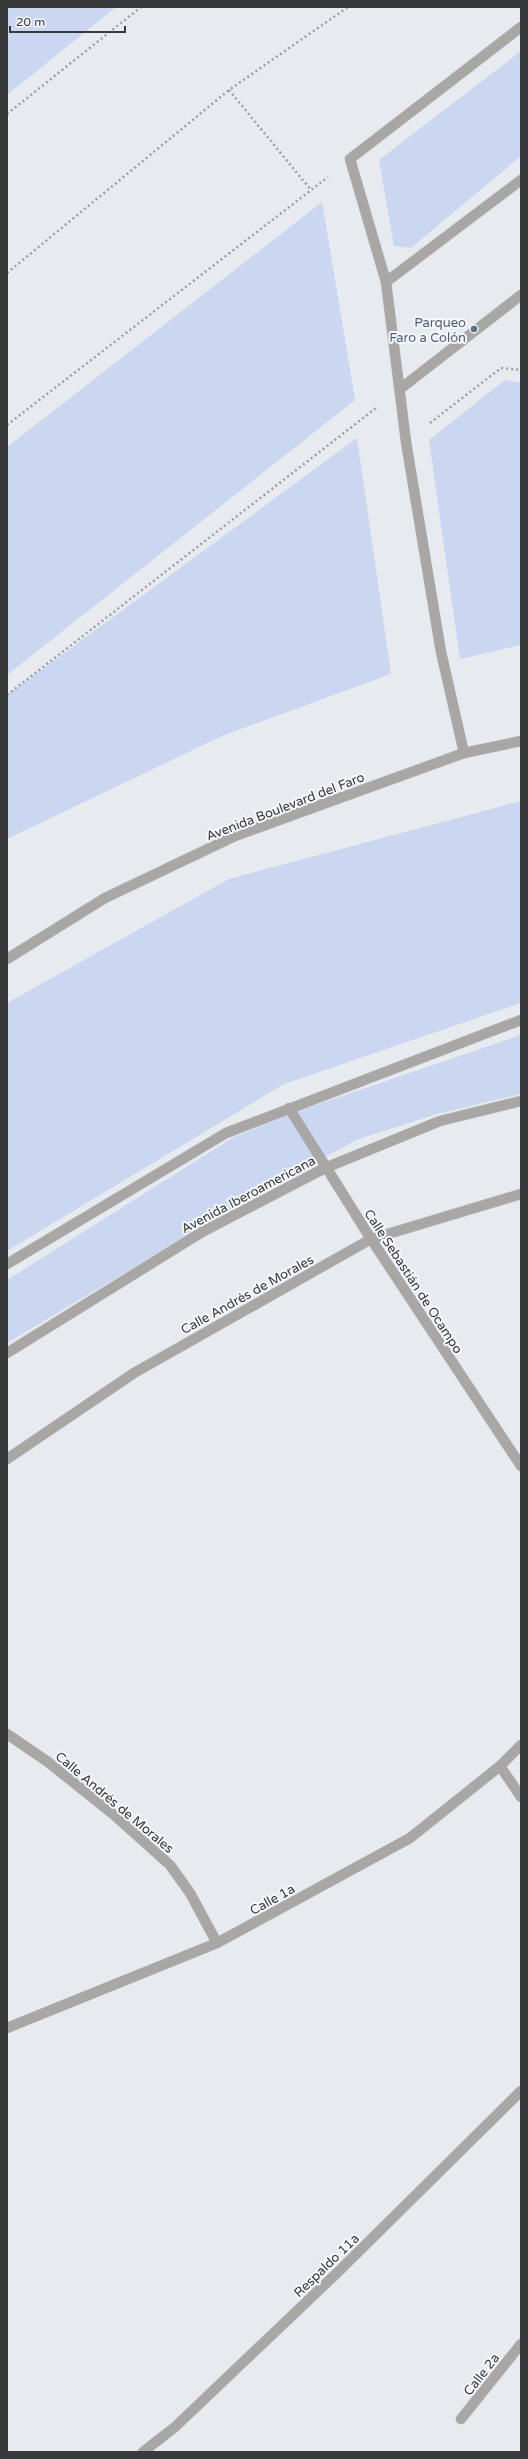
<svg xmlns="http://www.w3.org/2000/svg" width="528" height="2459" font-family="'Varela Round',sans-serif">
  <rect width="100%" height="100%" fill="#e7eaef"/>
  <path fill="#cbd6f0" d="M7,7H116L7,95Z
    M521,51V156L411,248L394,246L379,160Z
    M322,202L355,400L7,675V447Z
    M505,380L521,383V645L460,659L429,440Z
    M357,438L391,674L222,736L7,839V695Z
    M521,801V1003L284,1084L7,1251V1003L229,879Z
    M521,1035V1094L437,1114L359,1139L272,1185L7,1343V1280L234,1137L301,1110Z"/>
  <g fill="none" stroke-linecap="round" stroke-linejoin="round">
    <defs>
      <path id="service" d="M386,282L521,180
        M400,389L521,295
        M464,753L441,652L406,442L386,282L350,159L521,27"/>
      <path id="minor" d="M289,1108L371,1239L521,1466
        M7,1459L134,1373L371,1239L521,1194
        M7,1734L48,1762L113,1814L170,1865L190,1893L217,1943
        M500,1766L521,1797
        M7,2028L217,1943L410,1838L500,1766L521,1745
        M461,2419L521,2344
        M143,2452L175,2427L339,2271L521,2091"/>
      <path id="tertiary" d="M7,959L105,898L235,836L464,753L521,741
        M7,1264L226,1133L521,1020
        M7,1353L202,1232L325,1168L440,1121L521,1101"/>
    </defs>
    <use href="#service" stroke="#c4c7cb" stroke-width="11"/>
    <use href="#minor" stroke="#c4c7cb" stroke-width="11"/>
    <use href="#tertiary" stroke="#c4c7cb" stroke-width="11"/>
    <path stroke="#9d9fa3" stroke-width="2.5" stroke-dasharray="2 3" stroke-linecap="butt" d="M229,90L311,190
      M7,114L141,7
      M7,273L229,90L348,7
      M430,423L501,368L521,370
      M7,425L328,177
      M7,695L376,408"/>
    <use href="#service" stroke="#a8a7a5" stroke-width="10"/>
    <use href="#minor" stroke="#a8a7a5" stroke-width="10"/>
    <use href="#tertiary" stroke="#a8a7a5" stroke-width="10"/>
  </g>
  <circle fill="#5c6f8a" stroke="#f5f7fd" stroke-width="1.5" cx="474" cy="329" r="4"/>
  <g text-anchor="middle" stroke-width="4" stroke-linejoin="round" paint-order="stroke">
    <g font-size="13" fill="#4e5e75" stroke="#f5f7fd" text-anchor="end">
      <text x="466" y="327">Parqueo<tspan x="466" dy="15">Faro a Colón</tspan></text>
    </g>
    <g font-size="13" fill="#38393b" stroke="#f5f7fd">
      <text transform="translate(285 806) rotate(-21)" y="5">Avenida Boulevard del Faro</text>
      <text transform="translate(248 1194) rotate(-28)" y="5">Avenida Iberoamericana</text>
      <text transform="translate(414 1281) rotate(57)" y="5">Calle Sebastián de Ocampo</text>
      <text transform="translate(247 1294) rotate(-29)" y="5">Calle Andrés de Morales</text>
      <text transform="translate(115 1802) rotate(40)" y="5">Calle Andrés de Morales</text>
      <text transform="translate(272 1899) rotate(-29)" y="5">Calle 1a</text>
      <text transform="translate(326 2265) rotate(-44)" y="5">Respaldo 11a</text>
      <text transform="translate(481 2374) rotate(-52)" y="5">Calle 2a</text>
    </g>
  </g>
  <rect width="528" height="2459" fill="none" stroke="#38393b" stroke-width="16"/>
  <path d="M10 26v6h115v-6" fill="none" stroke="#38393b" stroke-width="2"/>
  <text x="16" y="26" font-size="12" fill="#38393b" stroke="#f5f7fd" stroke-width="3" paint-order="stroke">20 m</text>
</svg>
